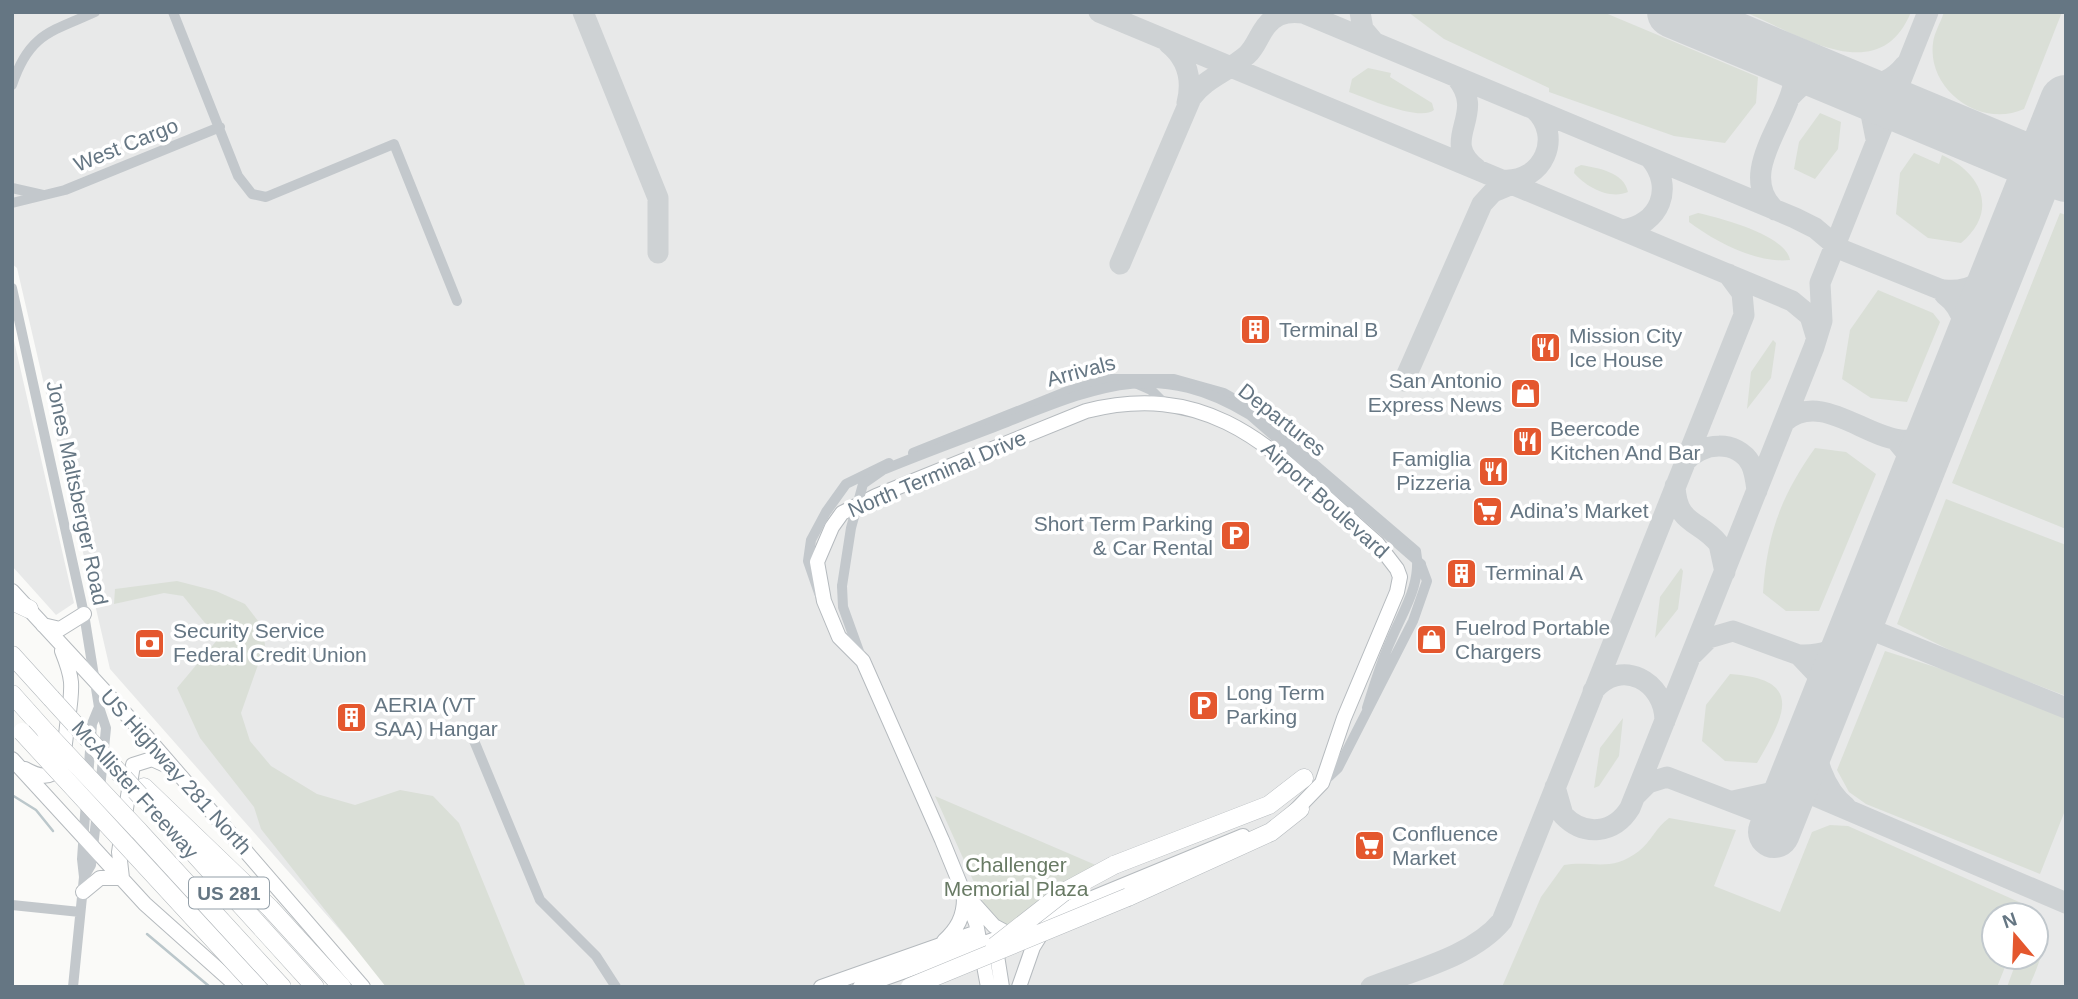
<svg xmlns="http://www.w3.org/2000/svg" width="2078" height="999" font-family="Arial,sans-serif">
  <rect width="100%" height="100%" fill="#fafaf8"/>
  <path fill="#e8e9e9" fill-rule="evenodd" d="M12,12H2066V987H390L110,669L17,268L12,264ZM1994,915H2036V957H1994Z
    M12,332L74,603L56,615L12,566Z"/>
  <path fill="#dadfd7" d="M1408,12H1603L1758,77L1756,103L1725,143L1674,136L1549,92V88L1444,39Z
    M1745,12H1911C1879,90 1800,35 1745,12Z
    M1944,12H2062L2024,109C1980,129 1927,89 1933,43C1934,33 1941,22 1944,12Z
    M1368,68L1391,73L1390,77L1432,103L1434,110C1420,122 1366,98 1349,92L1352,79Z
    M1820,113L1841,122L1838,149L1815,179L1794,169L1799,142Z
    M1914,153L1939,164L1942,155C1982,173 1999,211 1961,243L1928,238L1896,214L1900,173Z
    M1581,165C1598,168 1624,172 1628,192C1610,200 1586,187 1574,173L1575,168Z
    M1698,213C1720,218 1786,235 1790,260C1757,264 1714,241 1689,222V216Z
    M2060,213L2066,215V529L1952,483Z
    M1878,290L1933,313L1940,322L1907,402L1871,398L1842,379L1850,330Z
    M1773,340L1776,343L1771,378L1747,409L1751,372Z
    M1815,448L1846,452L1876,474L1819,611H1786L1763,593C1767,534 1781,496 1815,448Z
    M1946,499L2066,545V696L1966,658L1897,624Z
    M1681,568L1683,571L1678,609L1655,638L1660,597Z
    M177,581L216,591L245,604L262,626L265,645L241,713L250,741L271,766L317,794L355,805L400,790L433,796L459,823L526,987H386L261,829L254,807L200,738L177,688L218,639L183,596L164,593L114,604L115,589Z
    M1885,651L1954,673L2066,717V808L2040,874L1866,804L1849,792L1837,770Z
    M1730,674C1805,679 1785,715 1757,763L1725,761L1702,741L1706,705Z
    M1623,718L1619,756L1599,786L1594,788L1600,748Z
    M935,796L1112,872L1010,927L991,920Z
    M1669,818L1736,830L1714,886L1780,912L1812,832L1830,825L1848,826L2028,906L2025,915H1994V957H2009L1997,987H1502L1541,897L1564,865C1592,860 1611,873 1639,851C1651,842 1656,827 1669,818Z
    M2034,912C2053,935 2039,963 2029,987H2007L2018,957H2036Z"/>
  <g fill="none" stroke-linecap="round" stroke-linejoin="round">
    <path stroke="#bbc7cb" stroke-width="2.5" d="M12,795L36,810L53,831
      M147,934L210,987"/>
    <path stroke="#ced2d4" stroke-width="21" d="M583,12L658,198V253
      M1099,12L1792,301L1810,316L1816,336
      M1301,12L1795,218L1815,228L1840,249L1984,307
      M1360,12L1363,29L1374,42
      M1168,43C1187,58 1193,79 1187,103
      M1456,77C1489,116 1437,139 1477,169
      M1848,85C1870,89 1890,84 1905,65
      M1848,85L1870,109L1876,139
      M1791,96C1803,82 1815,77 1834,79
      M1503,180C1543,183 1564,136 1534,109
      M1775,210C1737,175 1785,125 1793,86L1792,76L1779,56
      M1622,230C1660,225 1675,187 1650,158
      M1120,264L1191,98C1205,78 1229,71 1247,55C1258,45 1260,29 1272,20C1281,12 1292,12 1303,13
      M1944,290C1973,293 1990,278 2004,255
      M1944,294C1967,311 1968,336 1962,362
      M1404,381L1482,204L1493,192L1517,182
      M1784,422C1832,380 1893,476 1937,425
      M1896,440L1910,457L1916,477
      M1685,462C1701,442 1737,439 1751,464C1755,472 1756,482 1757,491
      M1675,486C1677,526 1699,519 1719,544L1725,572
      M1868,595L1865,618L1877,632L2066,708
      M1693,654L1709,638L1733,631L1799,655L1817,674L1823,708
      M1799,655C1823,656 1838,650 1854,631
      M1593,691C1621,657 1665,681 1665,721
      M1815,729C1813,756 1824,789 1846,807
      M1792,786L2066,903
      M1555,787L1563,815C1584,837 1614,834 1630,808L1814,347L1822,321L1820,283L1928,12
      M1637,794L1648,783L1667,777L1779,820
      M1733,801L1774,792L1797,772
      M1371,987C1414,970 1472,957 1502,921L1744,315L1742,293L1728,274"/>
    <path stroke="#ced2d4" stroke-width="52" d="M1673,12L2066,176
      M1774,832L2066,101"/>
    <defs>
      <path id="major" d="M12,591L145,735L363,987
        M43,625L60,629L84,614
        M12,759L145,904L238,987
        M25,769C63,791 64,752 67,726C69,712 72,696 71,682C70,671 66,661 62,651
        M83,892L100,878H122L119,852L133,765L152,759L172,768
        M968,897L994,926L1009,934
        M1032,923L1243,836
        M944,941C957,929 964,917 964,898
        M995,943L1002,987
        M821,987L977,932
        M860,987L1004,936
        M988,987L976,923L942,840L863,661L839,637L824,601L817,562L832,527L842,513L876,496L1086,411C1222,377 1283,462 1377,543L1397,569L1400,577L1397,592L1344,718L1322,783L1293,813
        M1019,987L1033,947L1043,931"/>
      <path id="highway" d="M12,601L29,609
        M12,655L51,698
        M12,694L46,732
        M144,787L270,908L342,987
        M169,826L315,987
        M138,830L282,987
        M1114,865L1269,805L1304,778
        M1128,897L1271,832L1300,809"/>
    </defs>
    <use href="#major" stroke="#b5babe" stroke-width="16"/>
    <use href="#highway" stroke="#b4b9bd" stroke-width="19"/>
    <path stroke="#c3c8cc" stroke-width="10" d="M173,12L238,176L252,194L266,197L394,144L457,301
      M12,85C29,34 50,32 95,12
      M12,188L43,195
      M12,203L65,190L220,127
      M12,288L84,614L99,707L106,728L100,789
      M1135,383L1151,390L1164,403
      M913,453L1068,391L1108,379H1174L1224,393L1245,405L1416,551C1422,584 1403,611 1391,640C1381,662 1374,685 1367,708
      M842,586L843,607L861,657
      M819,593L808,561L811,540L826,512L846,484L889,463
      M470,731L540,900L596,956L616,987
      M88,778L92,724L99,707
      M1322,783L1338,768L1413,621L1427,581L1421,565
      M84,877L91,865L97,812
      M12,905L80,912
      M73,987L84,877L82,859L86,801"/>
    <use href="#major" stroke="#fff" stroke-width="14"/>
    <use href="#highway" stroke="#fff" stroke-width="18"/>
    <defs>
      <path id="highway-bridge" d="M51,698L143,799
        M22,732L257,987
        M46,732L138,830
        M995,946L1064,892L1114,865
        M910,987L1128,897"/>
    </defs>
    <use href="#highway-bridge" stroke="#b4b9bd" stroke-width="19" stroke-linecap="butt"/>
    <path stroke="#c3c8cc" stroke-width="10" d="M842,586L851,528L863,484L883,470C924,453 966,438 1007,422C1098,386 1159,359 1250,415L1421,564"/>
    <use href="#highway-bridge" stroke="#fff" stroke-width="18"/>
  </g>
  <defs>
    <symbol id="building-square" viewBox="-11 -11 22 22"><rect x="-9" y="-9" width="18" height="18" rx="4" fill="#e4572e" stroke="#fff"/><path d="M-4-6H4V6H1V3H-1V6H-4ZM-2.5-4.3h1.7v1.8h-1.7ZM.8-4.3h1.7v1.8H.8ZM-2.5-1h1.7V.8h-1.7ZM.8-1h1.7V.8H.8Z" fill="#fff"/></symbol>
    <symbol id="restaurant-square" viewBox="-11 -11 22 22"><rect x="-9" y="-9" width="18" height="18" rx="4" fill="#e4572e" stroke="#fff"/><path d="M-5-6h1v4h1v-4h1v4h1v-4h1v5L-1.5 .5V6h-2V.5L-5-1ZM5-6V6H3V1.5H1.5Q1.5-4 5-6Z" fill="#fff"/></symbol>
    <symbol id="shop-square" viewBox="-11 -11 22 22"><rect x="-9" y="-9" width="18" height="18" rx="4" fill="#e4572e" stroke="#fff"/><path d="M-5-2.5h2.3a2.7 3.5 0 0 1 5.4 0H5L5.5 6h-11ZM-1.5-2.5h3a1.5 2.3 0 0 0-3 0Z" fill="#fff"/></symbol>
    <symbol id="supermarket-square" viewBox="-11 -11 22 22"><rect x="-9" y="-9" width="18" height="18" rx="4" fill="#e4572e" stroke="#fff"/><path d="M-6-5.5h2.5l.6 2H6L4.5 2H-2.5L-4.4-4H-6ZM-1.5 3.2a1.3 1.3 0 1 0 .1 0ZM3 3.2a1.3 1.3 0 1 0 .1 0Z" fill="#fff"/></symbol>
    <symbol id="parking-square" viewBox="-11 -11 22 22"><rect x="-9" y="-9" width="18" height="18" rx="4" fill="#e4572e" stroke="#fff"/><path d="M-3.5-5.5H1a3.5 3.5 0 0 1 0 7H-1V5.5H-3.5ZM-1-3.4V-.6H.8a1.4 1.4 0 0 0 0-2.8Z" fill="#fff"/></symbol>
    <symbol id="bank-square" viewBox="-11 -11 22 22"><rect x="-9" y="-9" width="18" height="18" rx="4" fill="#e4572e" stroke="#fff"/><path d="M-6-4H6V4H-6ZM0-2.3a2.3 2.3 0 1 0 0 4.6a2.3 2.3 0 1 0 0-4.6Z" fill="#fff"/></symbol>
  </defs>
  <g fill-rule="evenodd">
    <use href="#building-square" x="1238" y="312" width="35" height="35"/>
    <use href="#restaurant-square" x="1528" y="330" width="35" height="35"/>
    <use href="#shop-square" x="1508" y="376" width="35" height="35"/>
    <use href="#restaurant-square" x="1510" y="424" width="35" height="35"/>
    <use href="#restaurant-square" x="1476" y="454" width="35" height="35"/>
    <use href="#supermarket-square" x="1470" y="494" width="35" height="35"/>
    <use href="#parking-square" x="1218" y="518" width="35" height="35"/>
    <use href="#building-square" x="1444" y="556" width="35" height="35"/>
    <use href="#shop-square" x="1414" y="622" width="35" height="35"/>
    <use href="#bank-square" x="132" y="626" width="35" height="35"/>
    <use href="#parking-square" x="1186" y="688" width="35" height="35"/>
    <use href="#building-square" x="334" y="700" width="35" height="35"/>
    <use href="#supermarket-square" x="1352" y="828" width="35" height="35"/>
  </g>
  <g text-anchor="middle" stroke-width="7" stroke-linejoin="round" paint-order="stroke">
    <rect fill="#fff" stroke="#939fa8" stroke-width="2" x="189" y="877.5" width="80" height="31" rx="5"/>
    <g font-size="19" font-weight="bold" fill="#657683">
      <text x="229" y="900">US 281</text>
    </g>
    <g font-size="21" fill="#657683" stroke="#fff">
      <text transform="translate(126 145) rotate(-22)" y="7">West Cargo</text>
      <text transform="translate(1081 371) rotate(-15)" y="7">Arrivals</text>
      <text transform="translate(1282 420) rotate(38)" y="7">Departures</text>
      <text transform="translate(937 474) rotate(-23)" y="7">North Terminal Drive</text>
      <text transform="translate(77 493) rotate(78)" y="7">Jones Maltsberger Road</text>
      <text transform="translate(1325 500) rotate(42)" y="7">Airport Boulevard</text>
      <text transform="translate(176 772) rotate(48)" y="7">US Highway 281 North</text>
      <text transform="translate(135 790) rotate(48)" y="7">McAllister Freeway</text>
    </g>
    <g font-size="21" fill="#657683" stroke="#fff" text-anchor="start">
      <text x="1279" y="337">Terminal B</text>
      <text x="1569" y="343">Mission City<tspan x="1569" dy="24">Ice House</tspan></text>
      <text x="1502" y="388" text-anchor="end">San Antonio<tspan x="1502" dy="24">Express News</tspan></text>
      <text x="1550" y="436">Beercode<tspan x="1550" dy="24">Kitchen And Bar</tspan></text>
      <text x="1471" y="466" text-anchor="end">Famiglia<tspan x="1471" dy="24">Pizzeria</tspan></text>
      <text x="1510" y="518">Adina’s Market</text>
      <text x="1213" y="531" text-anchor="end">Short Term Parking<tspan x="1213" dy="24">&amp; Car Rental</tspan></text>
      <text x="1485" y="580">Terminal A</text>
      <text x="1455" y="635">Fuelrod Portable<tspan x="1455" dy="24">Chargers</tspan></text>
      <text x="173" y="638">Security Service<tspan x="173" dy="24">Federal Credit Union</tspan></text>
      <text x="1226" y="700">Long Term<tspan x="1226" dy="24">Parking</tspan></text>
      <text x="374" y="712">AERIA (VT<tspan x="374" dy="24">SAA) Hangar</tspan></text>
      <text x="1392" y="841">Confluence<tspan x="1392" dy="24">Market</tspan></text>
    </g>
    <g font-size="21" fill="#687a64" stroke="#fff">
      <text x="1016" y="872">Challenger<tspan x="1016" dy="24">Memorial Plaza</tspan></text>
    </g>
  </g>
  <rect width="2078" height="999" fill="none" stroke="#657683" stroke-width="28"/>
  <g transform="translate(2015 936) rotate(341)"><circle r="33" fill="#ffffff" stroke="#c1c8cd" stroke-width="2"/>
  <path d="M0-5L12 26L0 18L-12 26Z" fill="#e4572e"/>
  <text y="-10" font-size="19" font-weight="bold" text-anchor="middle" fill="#657683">N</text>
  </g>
</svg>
